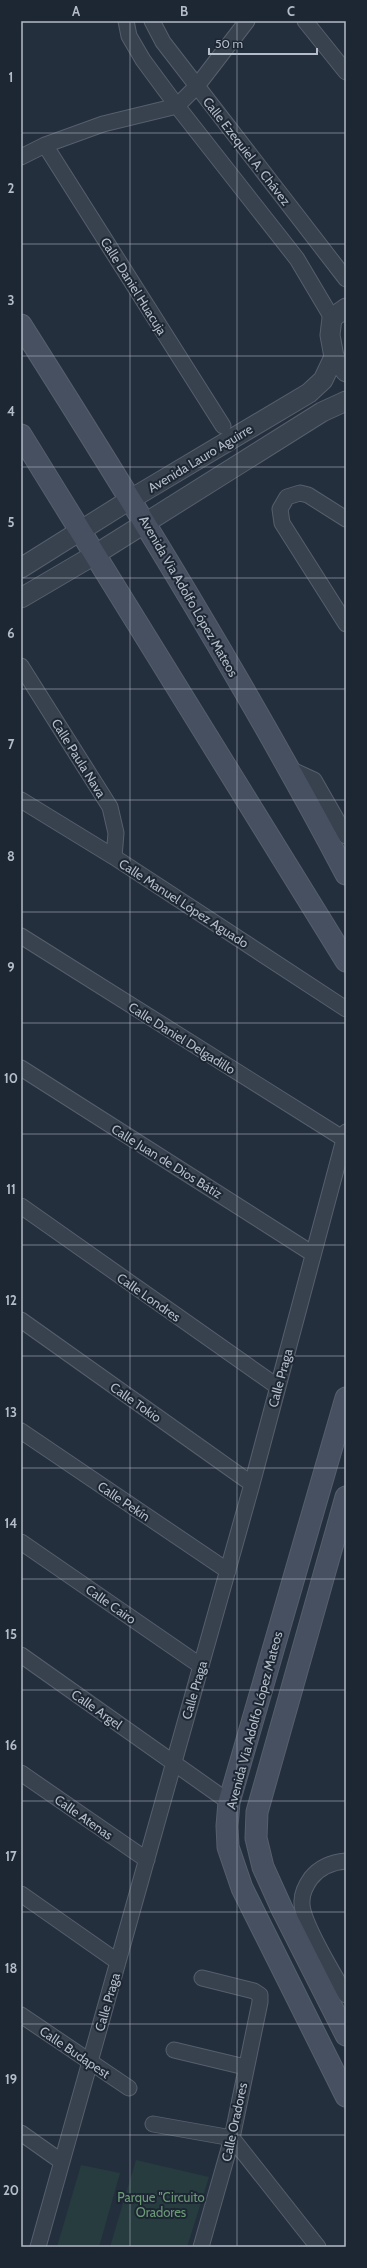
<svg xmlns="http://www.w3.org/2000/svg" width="367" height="2268" font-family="Cabin,sans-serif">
  <rect width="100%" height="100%" fill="#242f3e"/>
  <path fill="#263c3f" d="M136,2160L209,2177L187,2247H110Z
    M81,2165L120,2173L99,2247H57Z"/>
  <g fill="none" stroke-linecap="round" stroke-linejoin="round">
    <defs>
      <path id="minor" d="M126,21L129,36L143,60L177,106L297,259L332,318
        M152,21L163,42L346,279
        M305,21L346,72
        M45,145L223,426
        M21,157L45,145L103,124L177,106L197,86L247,21
        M346,519L308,495L300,493L287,497L280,509L282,523L346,624
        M21,666L110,807L116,833L114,857
        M290,769L314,780L346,836
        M21,800L114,857L346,1009
        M21,936L344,1139
        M21,1068L313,1254
        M21,1206L278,1387
        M21,1320L252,1484
        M21,1431L228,1571
        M21,1542L201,1666
        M21,1655L229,1802
        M21,1773L147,1860
        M346,1861C332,1862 320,1867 311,1878C306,1885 302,1892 302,1901C300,1920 335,1976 346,1995
        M21,1894L118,1962
        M21,2015L129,2088
        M174,2050L245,2067
        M153,2124L232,2138
        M21,2133L62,2162
        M232,2138L318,2247
        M38,2247L252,1484L346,1132
        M201,2247L232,2138L260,2002V1995L254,1991L202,1978"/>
      <path id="tertiary" d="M334,357L346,372
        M21,568L131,499L309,393L323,380L334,357L330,335L332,318L346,308
        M21,598L96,554L322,412L346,401"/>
      <path id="secondary" d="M21,325C135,505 246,685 346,874
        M21,435L346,961
        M346,1398L229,1802L227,1826L228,1847L242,1888L346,2096
        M346,1497L257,1812L256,1838L263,1867L282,1909L346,2035"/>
    </defs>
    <use href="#minor" stroke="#565f6c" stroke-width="17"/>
    <use href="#tertiary" stroke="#565f6c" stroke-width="21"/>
    <use href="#secondary" stroke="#565f6c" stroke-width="23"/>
    <use href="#minor" stroke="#38414e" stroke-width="15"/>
    <use href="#tertiary" stroke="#38414e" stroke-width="19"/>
    <use href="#secondary" stroke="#465061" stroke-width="21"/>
  </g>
  <path fill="none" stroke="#b4bcc9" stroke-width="1" stroke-opacity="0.55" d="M130,21V2247M237,21V2247M21,133H346M21,244H346M21,356H346M21,467H346M21,578H346M21,689H346M21,800H346M21,912H346M21,1023H346M21,1134H346M21,1245H346M21,1356H346M21,1468H346M21,1579H346M21,1690H346M21,1801H346M21,1912H346M21,2024H346M21,2135H346"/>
  <g text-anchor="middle" stroke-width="4" stroke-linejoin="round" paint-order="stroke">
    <g font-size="13" fill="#b4bcc9" stroke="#1d2633">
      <text transform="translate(247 151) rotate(52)" y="5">Calle Ezequiel A. Chávez</text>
      <text transform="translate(134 286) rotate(58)" y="5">Calle Daniel Huacuja</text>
      <text transform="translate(200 458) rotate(-31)" y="5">Avenida Lauro Aguirre</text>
      <text transform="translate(189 596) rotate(60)" y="5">Avenida Via Adolfo López Mateos</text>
      <text transform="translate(79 758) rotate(58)" y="5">Calle Paula Nava</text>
      <text transform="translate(184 903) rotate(33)" y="5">Calle Manuel López Aguado</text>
      <text transform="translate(182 1038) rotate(32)" y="5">Calle Daniel Delgadillo</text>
      <text transform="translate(167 1161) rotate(32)" y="5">Calle Juan de Dios Bátiz</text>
      <text transform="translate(149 1297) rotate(35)" y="5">Calle Londres</text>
      <text transform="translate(280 1378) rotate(-75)" y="5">Calle Praga</text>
      <text transform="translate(136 1402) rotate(35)" y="5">Calle Tokio</text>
      <text transform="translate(124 1501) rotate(34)" y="5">Calle Pekín</text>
      <text transform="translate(111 1604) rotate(35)" y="5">Calle Cairo</text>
      <text transform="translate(194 1690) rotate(-74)" y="5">Calle Praga</text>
      <text transform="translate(97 1709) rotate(35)" y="5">Calle Argel</text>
      <text transform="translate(254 1720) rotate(-75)" y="5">Avenida Via Adolfo López Mateos</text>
      <text transform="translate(84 1817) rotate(35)" y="5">Calle Atenas</text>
      <text transform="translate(107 2002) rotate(-74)" y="5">Calle Praga</text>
      <text transform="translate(75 2052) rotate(34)" y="5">Calle Budapest</text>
      <text transform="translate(234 2122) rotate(-78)" y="5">Calle Oradores</text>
    </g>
    <g font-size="13" fill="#6b9a76" stroke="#1d2633">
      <text x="161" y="2202">Parque "Circuito<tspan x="161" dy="15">Oradores</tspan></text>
    </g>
  </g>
  <rect width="367" height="2268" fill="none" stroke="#1d2633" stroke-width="44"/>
  <path d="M209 48v6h108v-6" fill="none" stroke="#b4bcc9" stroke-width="2"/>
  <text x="215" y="48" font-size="12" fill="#b4bcc9" stroke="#1d2633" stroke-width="3" paint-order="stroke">50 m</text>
  <rect x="22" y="22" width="323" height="2224" fill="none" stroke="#b4bcc9" stroke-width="1.5"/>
  <g font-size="13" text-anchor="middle" font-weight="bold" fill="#b4bcc9">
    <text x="76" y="16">A</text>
    <text x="184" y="16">B</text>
    <text x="291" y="16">C</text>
    <text x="11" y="82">1</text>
    <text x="11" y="193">2</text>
    <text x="11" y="305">3</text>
    <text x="11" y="416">4</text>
    <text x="11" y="527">5</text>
    <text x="11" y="638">6</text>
    <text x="11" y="749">7</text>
    <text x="11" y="861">8</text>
    <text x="11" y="972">9</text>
    <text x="11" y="1083">10</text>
    <text x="11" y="1194">11</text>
    <text x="11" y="1305">12</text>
    <text x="11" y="1417">13</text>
    <text x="11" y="1528">14</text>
    <text x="11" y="1639">15</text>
    <text x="11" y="1750">16</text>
    <text x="11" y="1861">17</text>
    <text x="11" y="1973">18</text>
    <text x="11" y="2084">19</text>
    <text x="11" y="2195">20</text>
  </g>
</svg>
